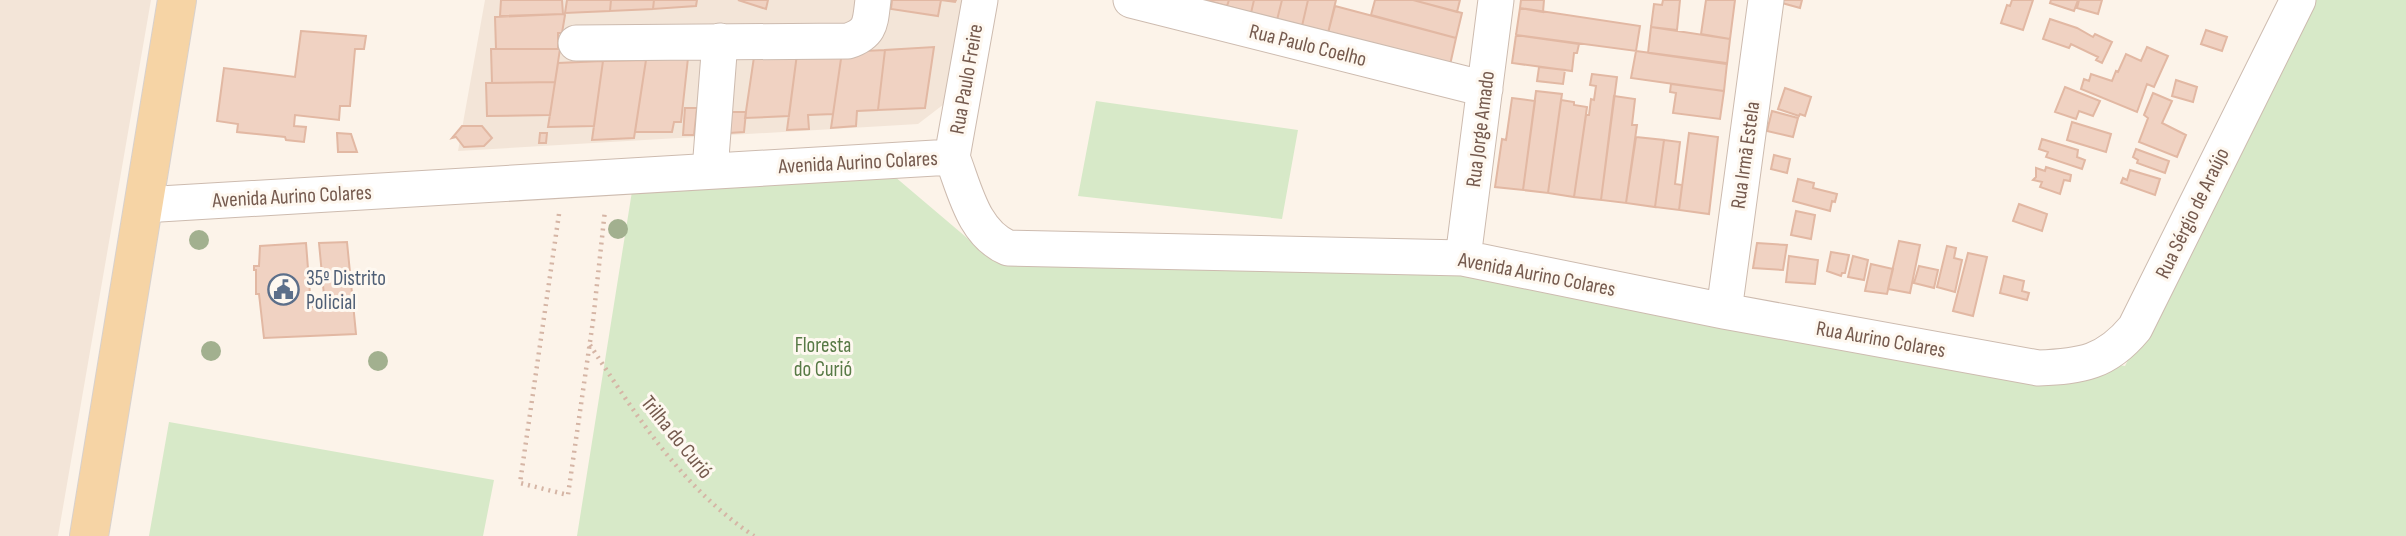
<svg xmlns="http://www.w3.org/2000/svg" width="2406" height="536" font-family="'Sofia Sans Condensed',sans-serif">
  <rect width="100%" height="100%" fill="#fcf3e9"/>
  <path fill="#f3e5d8" d="M0,0H151L58,536H0Z
    M485,0H962L948,101L918,124L458,151Z"/>
  <path fill="#d7e9c8" d="M2302,0H2406V536H577L633,185L894,176L986,254L1480,268L2125,366Z
    M1096,101L1298,130L1282,219L1078,196Z
    M169,422L494,480L483,536H149Z"/>
  <path fill="#f0d2c2" stroke="#e2b8a3" stroke-width="2" d="M501,0H562L563,14L500,16Z
    M567,0H611L610,11L565,13Z
    M611,0H654L653,9L610,11Z
    M654,0H697L696,6L653,9Z
    M738,0H768L766,9Z
    M892,0H956L955,2L941,0L938,16L891,9Z
    M1205,0H1229L1227,6Z
    M1229,0H1254L1251,13L1227,6Z
    M1254,0H1282L1277,20L1251,13Z
    M1282,0H1308L1302,26L1277,20Z
    M1308,0H1336L1328,33L1302,26Z
    M1375,0H1413L1462,13L1456,38L1371,15Z
    M1413,0H1460L1457,12Z
    M1521,0H1544L1543,12L1520,8Z
    M1663,0H1680L1677,30L1651,27L1654,4L1662,5Z
    M1706,0H1735L1730,39L1701,34Z
    M1783,0H1802L1800,8L1782,3Z
    M2012,0H2033L2023,30L2001,23L2007,5L2010,6Z
    M2051,0H2078L2074,11L2050,3Z
    M2079,0H2102L2098,14L2077,8Z
    M1335,6L1456,38L1450,65L1328,33Z
    M1520,8L1640,26L1636,51L1516,35Z
    M563,14L565,15L562,33H558V49H496L495,17Z
    M2050,19L2077,28L2093,37L2095,34L2112,42L2102,63L2096,60L2098,57L2071,44L2069,48L2043,39Z
    M1651,27L1730,39L1727,64L1648,53Z
    M2206,30L2227,37L2222,51L2201,44Z
    M301,31L366,36L364,49H355L350,106H340L339,120L295,115L294,126L306,127L304,142L286,140L285,137L237,132L238,124L217,121L224,68L295,77Z
    M1516,35L1579,44L1577,53H1574L1572,71L1512,63Z
    M934,47L925,108L878,110L885,50Z
    M2147,47L2168,56L2154,87L2147,84L2137,112L2081,89L2084,79L2089,81L2091,74L2112,81L2116,71L2118,72L2126,54L2141,61Z
    M491,49H560L555,82L492,83Z
    M885,50L878,110L857,111L856,126L831,128L842,52Z
    M1636,51L1727,63L1724,91L1631,78Z
    M842,52L833,114L808,115L809,129L787,130L797,54Z
    M797,54L789,116L745,118L754,57Z
    M688,58L681,122H674L672,132H635L646,60Z
    M646,60L634,138L592,140L603,61Z
    M603,61L594,126L548,127L558,63Z
    M1539,67L1565,70L1563,84L1537,81Z
    M1592,74L1617,77L1601,200L1574,197L1586,115H1589L1591,99L1594,100L1596,86L1590,85Z
    M2176,80L2197,87L2193,102L2172,96Z
    M555,82L550,115L487,116L486,83Z
    M1671,84L1724,91L1720,119L1673,113L1676,93L1670,92Z
    M2065,87L2100,101L2093,116L2079,111L2076,119L2055,112Z
    M1785,88L1811,97L1805,116L1800,114L1799,116L1778,109Z
    M1536,91L1562,94L1548,193L1523,190Z
    M2153,93L2172,101L2162,123L2186,135L2177,157L2139,142L2148,118L2144,115Z
    M1614,96L1635,99L1632,125H1637L1626,203L1601,200Z
    M1512,98L1535,101L1523,190L1495,187L1502,139L1506,140Z
    M1561,100L1574,102V105L1587,107L1574,197L1548,193Z
    M685,108H697L694,135H683Z
    M1772,111L1798,118L1793,137L1767,131Z
    M731,112H746L744,132L729,133Z
    M2072,122L2111,134L2106,152L2067,140Z
    M462,126H482L492,138L484,146L464,147L456,137L452,138Z
    M337,133L351,134L357,152H338Z
    M540,133H547L546,143H539Z
    M1689,133L1718,137L1709,214L1679,210Z
    M1636,137L1664,140L1655,207L1626,203Z
    M2042,139L2078,150L2077,157L2085,160L2082,169L2046,157L2048,152L2039,149Z
    M1664,140L1680,142L1675,184L1682,185L1679,210L1655,207Z
    M2136,149L2169,161L2165,173L2137,163L2138,160L2133,157Z
    M1774,155L1790,159L1787,173L1771,169Z
    M2046,167L2071,175L2070,181L2064,180L2060,194L2040,187L2042,182L2033,180L2036,177V168L2045,171Z
    M2130,170L2160,179L2155,195L2121,183L2123,178L2127,180Z
    M1798,179L1814,183L1813,188L1837,194L1835,202L1832,201L1830,211L1793,201Z
    M2019,204L2047,214L2042,231L2013,221Z
    M1796,211L1815,215L1811,239L1791,235Z
    M1899,241L1920,245L1910,293L1888,289Z
    M347,242L356,334L264,338L259,294H256V270H254V266H259L260,246L306,243L311,307L325,306L319,243Z
    M1757,243L1787,245L1783,270L1753,268Z
    M1947,246L1956,248L1954,258L1962,260L1955,292L1937,287Z
    M1831,252L1849,255L1845,273H1842L1841,276L1827,271Z
    M1968,253L1987,257L1973,316L1953,311Z
    M1789,256L1818,260L1815,284L1786,282Z
    M1853,256L1868,260L1864,280L1848,277Z
    M1871,264L1893,269L1887,294L1865,291Z
    M1919,266L1938,270L1934,288L1914,283Z
    M2004,276L2024,281L2022,291L2029,293L2027,300L2000,293Z"/>
  <g fill="none" stroke-linecap="round" stroke-linejoin="round">
    <defs>
      <path id="minor" d="M1131,0L1485,89
        M576,43L848,41C872,33 870,22 873,0
        M952,157L980,0
        M710,170L720,41
        M143,205L952,157C965,190 973,233 1008,248L1463,258L1724,311L2038,368C2082,366 2106,363 2135,328L2298,0
        M1463,258L1496,0
        M1724,311L1766,0"/>
      <path id="major" d="M89,536L177,0"/>
    </defs>
    <use href="#minor" stroke="#cdbbaf" stroke-width="37"/>
    <use href="#major" stroke="#d8d1cd" stroke-width="40"/>
    <path stroke="#d5b5a5" stroke-width="4.5" stroke-dasharray="2 5" stroke-linecap="butt" d="M559,214L520,483L568,495L593,321L605,210
      M590,345C636,415 682,488 754,536"/>
    <use href="#minor" stroke="#fff" stroke-width="35"/>
    <use href="#major" stroke="#f6d4a5" stroke-width="38"/>
  </g>
  <g fill="#a2b08f">
    <circle cx="618" cy="229" r="10"/>
    <circle cx="199" cy="240" r="10"/>
    <circle cx="211" cy="351" r="10"/>
    <circle cx="378" cy="361" r="10"/>
  </g>
  <defs>
    <symbol id="civic-ring" viewBox="-11 -11 22 22"><circle r="9.5" fill="#fef8f0" stroke="#5c6f8a" stroke-width="1.5"/><path d="M-.6-6.5H3V-4.5H.6V-3L4-1V1h2V6H-6V1h2V-1L-.6-3ZM-1.2 2.5V6h2.4V2.5Z" fill="#5c6f8a"/></symbol>
  </defs>
  <g fill-rule="evenodd">
    <use href="#civic-ring" x="266" y="272" width="35" height="35"/>
  </g>
  <g text-anchor="middle" stroke-width="6" stroke-linejoin="round" paint-order="stroke">
    <g font-size="21" fill="#755a4e" stroke="#fef8f0">
      <text transform="translate(1308 45) rotate(14)" y="7">Rua Paulo Coelho</text>
      <text transform="translate(966 79) rotate(-80)" y="7">Rua Paulo Freire</text>
      <text transform="translate(1480 129) rotate(-83)" y="7">Rua Jorge Amado</text>
      <text transform="translate(1745 155) rotate(-82)" y="7">Rua Irmã Estela</text>
      <text transform="translate(858 162) rotate(-3)" y="7">Avenida Aurino Colares</text>
      <text transform="translate(292 196) rotate(-3)" y="7">Avenida Aurino Colares</text>
      <text transform="translate(2192 213) rotate(-64)" y="7">Rua Sérgio de Araújo</text>
      <text transform="translate(1537 274) rotate(11)" y="7">Avenida Aurino Colares</text>
      <text transform="translate(1881 339) rotate(10)" y="7">Rua Aurino Colares</text>
      <text transform="translate(677 437) rotate(51)" y="7">Trilha do Curió</text>
    </g>
    <g font-size="21" fill="#4e5e75" stroke="#fef8f0" text-anchor="start">
      <text x="306" y="285">35º Distrito<tspan x="306" dy="24">Policial</tspan></text>
    </g>
    <g font-size="21" fill="#587a46" stroke="#fef8f0">
      <text x="823" y="352">Floresta<tspan x="823" dy="24">do Curió</tspan></text>
    </g>
  </g>
</svg>
